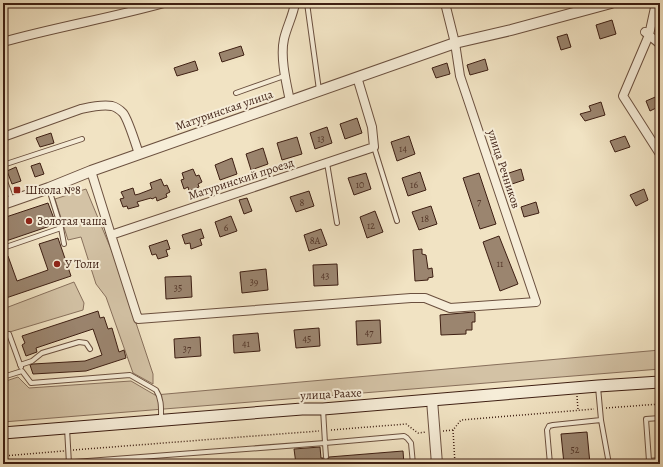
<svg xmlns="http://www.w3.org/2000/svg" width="663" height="467" font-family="Alegreya,serif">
  <rect width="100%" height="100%" fill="#f1e3c3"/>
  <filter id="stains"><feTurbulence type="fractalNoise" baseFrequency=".005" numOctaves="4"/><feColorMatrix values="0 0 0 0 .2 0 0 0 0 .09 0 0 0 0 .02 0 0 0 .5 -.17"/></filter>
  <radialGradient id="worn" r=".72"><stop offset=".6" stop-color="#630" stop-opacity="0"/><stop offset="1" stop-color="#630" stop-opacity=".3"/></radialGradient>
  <path fill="#d3c2a5" stroke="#88705c" d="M86,189L113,254L153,374V384L133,373L106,297L96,284L81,237L68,240L55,199Z
    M74,282L84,303L83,310L3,334V309Z
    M660,350V369L3,422V382L18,377L29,388L131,381L155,395Z"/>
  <path fill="#9b856f" stroke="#3e1f13" d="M612,20L616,34L600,39L596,25Z
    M567,34L571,47L561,50L557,37Z
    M241,46L244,55L222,62L219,53Z
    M485,59L488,70L470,75L467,65Z
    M195,61L198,70L177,76L174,68Z
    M447,63L450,74L436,78L432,68Z
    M660,95V106L650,111L646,101Z
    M601,102L605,115L585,121L580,114L591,111L589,106Z
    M357,118L362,133L345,139L340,124Z
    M327,127L332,143L315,149L310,133Z
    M51,133L54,143L40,147L36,138Z
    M409,136L415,154L397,161L391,142Z
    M625,136L630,147L615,152L610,141Z
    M297,137L302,154L282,160L277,143Z
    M263,148L268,164L251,170L246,154Z
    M232,158L237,174L220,180L215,165Z
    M40,163L44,174L35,177L31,166Z
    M16,167L21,181L12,184L7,171Z
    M193,169L196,176L199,175L202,182L198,184L199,187L189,191L188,187L184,189L181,180L184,179L182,173Z
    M521,169L524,180L509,185L506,174Z
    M420,172L426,190L408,196L402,178Z
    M366,173L371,189L354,195L348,178Z
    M479,173L496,224L480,229L463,178Z
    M161,179L164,186L167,185L170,192L166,194L167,197L157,201L156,197L152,199L151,198L137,202L139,206L128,209L127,206L123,207L120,199L124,198L121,192L133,188L135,195L139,194L152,189L150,183Z
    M644,189L648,200L636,206L630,195Z
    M309,191L314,206L296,212L290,197Z
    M247,198L252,211L244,214L239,200Z
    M536,202L539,213L524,217L521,207Z
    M48,203L56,224L3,242V218Z
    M431,206L437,224L419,230L412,212Z
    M375,211L383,232L367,238L360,217Z
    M231,216L237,231L220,237L215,222Z
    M201,229L204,238L200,239L202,245L191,249L190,243L185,244L182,235Z
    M321,229L327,245L309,251L304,235Z
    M499,236L518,284L500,291L483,242Z
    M58,238L71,276L3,299V258L8,256L17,281L48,270L39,244Z
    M167,240L170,249L166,250L168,256L158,259L156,254L152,255L149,246Z
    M422,249V254L426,255L428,269L432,268L433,277L428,278V280L415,281L413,250Z
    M337,264L338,285L314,286L313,265Z
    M266,269L268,290L242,293L240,272Z
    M191,276L192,297L166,299L165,277Z
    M98,311L100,318L104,317L108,329L112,328L119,352L124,350L126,358L86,371L33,374L30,365L33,364L85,361L102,355L93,329L36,348L37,352L26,356L22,345L25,343L22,336Z
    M474,312L475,313V322H472V330H466V334L441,335L440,315Z
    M380,320L381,343L357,345L356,321Z
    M319,328L320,346L296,348L294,330Z
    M258,333L260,351L234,353L233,335Z
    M200,337L201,356L175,358L174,339Z
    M587,432L590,464H564L561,434Z
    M320,447L321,458H323V459L326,460H328L329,457L403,451L404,464H296L294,449Z"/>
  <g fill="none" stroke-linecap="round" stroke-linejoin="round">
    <defs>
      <path id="service" d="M307,3L319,90
        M236,93L284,76
        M374,147L397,221
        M327,163L337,223
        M3,165L82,139
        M3,176L12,200
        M61,228L64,244
        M3,248L61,228L49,189
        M9,334L21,367
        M20,365L32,361L42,353L79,342L86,343L90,349
        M3,377L22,371L31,383L130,375L156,390C162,399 161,409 161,420
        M598,387L601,420L609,464
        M323,409L325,443L404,436L407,438L411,443L413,464
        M660,418L646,419L649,461L660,460
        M67,428L69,464
        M48,464L325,443L326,457
        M550,464L547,430L549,426L553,425L601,420"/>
      <path id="minor" d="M656,3L649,35L623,96L660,154
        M645,32L660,44
        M3,42C56,27 111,18 164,3
        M290,101C286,82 280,57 284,39C287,26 293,16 295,3
        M3,137L81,109C90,107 102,104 112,106C116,107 120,110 123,113C128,119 136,145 139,154
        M91,171L111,235L374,147L372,127L357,77
        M111,235L138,319L411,298H425L450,308L536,302L460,76L455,43L445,3"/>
      <path id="tertiary" d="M3,204L49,188L91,171L455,43L511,30L611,3
        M432,400L437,464"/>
      <path id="secondary" d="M3,433L302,409H323L598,386L660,382"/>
    </defs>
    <use href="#service" stroke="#6b503f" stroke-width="6"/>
    <use href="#minor" stroke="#6b503f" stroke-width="10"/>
    <use href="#tertiary" stroke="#6b503f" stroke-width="12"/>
    <use href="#secondary" stroke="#3e1f13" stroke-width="13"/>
    <path stroke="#3e1f13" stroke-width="1.5" stroke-dasharray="1 2" stroke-linecap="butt" d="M577,396L578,410
      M606,408L660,404
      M331,430L406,424L418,433L426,432
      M453,430L455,464
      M443,431L453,430L461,420L594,409
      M73,450L319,431
      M3,456L64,451"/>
    <use href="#service" stroke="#f6edd8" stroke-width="4"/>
    <use href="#minor" stroke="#f6edd8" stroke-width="8"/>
    <use href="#tertiary" stroke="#f6edd8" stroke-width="10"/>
    <use href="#secondary" stroke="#f6edd8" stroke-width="11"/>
  </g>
  <g fill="#8f2418" stroke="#f6edd8" stroke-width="1.5">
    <rect x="13" y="186" width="8" height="8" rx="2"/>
    <circle cx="29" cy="221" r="4"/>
    <circle cx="57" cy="264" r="4"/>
  </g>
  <g text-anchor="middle" stroke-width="4" stroke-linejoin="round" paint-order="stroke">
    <g font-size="10" fill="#55382a">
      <text x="321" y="142">13</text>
      <text x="403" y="152">14</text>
      <text x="360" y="188">10</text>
      <text x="414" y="188">16</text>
      <text x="479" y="205">7</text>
      <text x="302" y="206">8</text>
      <text x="425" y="222">18</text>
      <text x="371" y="229">12</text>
      <text x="226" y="231">6</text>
      <text x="315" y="244">8А</text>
      <text x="500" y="267">11</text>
      <text x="325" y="279">43</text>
      <text x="254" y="285">39</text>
      <text x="178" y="291">35</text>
      <text x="369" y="336">47</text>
      <text x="307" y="342">45</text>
      <text x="246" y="347">41</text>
      <text x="187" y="352">37</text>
      <text x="575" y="453">52</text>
    </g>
    <g font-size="12" fill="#3e1f13" stroke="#f6edd8">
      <text transform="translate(224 110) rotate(-19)" y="4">Матуринская улица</text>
      <text transform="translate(504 169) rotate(72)" y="4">улица Речников</text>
      <text transform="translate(241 179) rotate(-18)" y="4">Матуринский проезд</text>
      <text transform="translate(331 394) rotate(-3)" y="4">улица Раахе</text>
    </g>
    <g font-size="12" fill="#3e1f13" stroke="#f6edd8" text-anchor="start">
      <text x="25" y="194">Школа №8</text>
      <text x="37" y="225">Золотая чаша</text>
      <text x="65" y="268">У Толи</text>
    </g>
  </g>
  <rect width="663" height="467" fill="none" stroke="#f1e3c3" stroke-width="16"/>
  <rect x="4" y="4" width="655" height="459" fill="none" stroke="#3e1f13" stroke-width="2"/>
  <rect x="8" y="8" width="647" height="451" fill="none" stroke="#3e1f13"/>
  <rect width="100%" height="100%" filter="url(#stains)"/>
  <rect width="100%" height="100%" fill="url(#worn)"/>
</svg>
